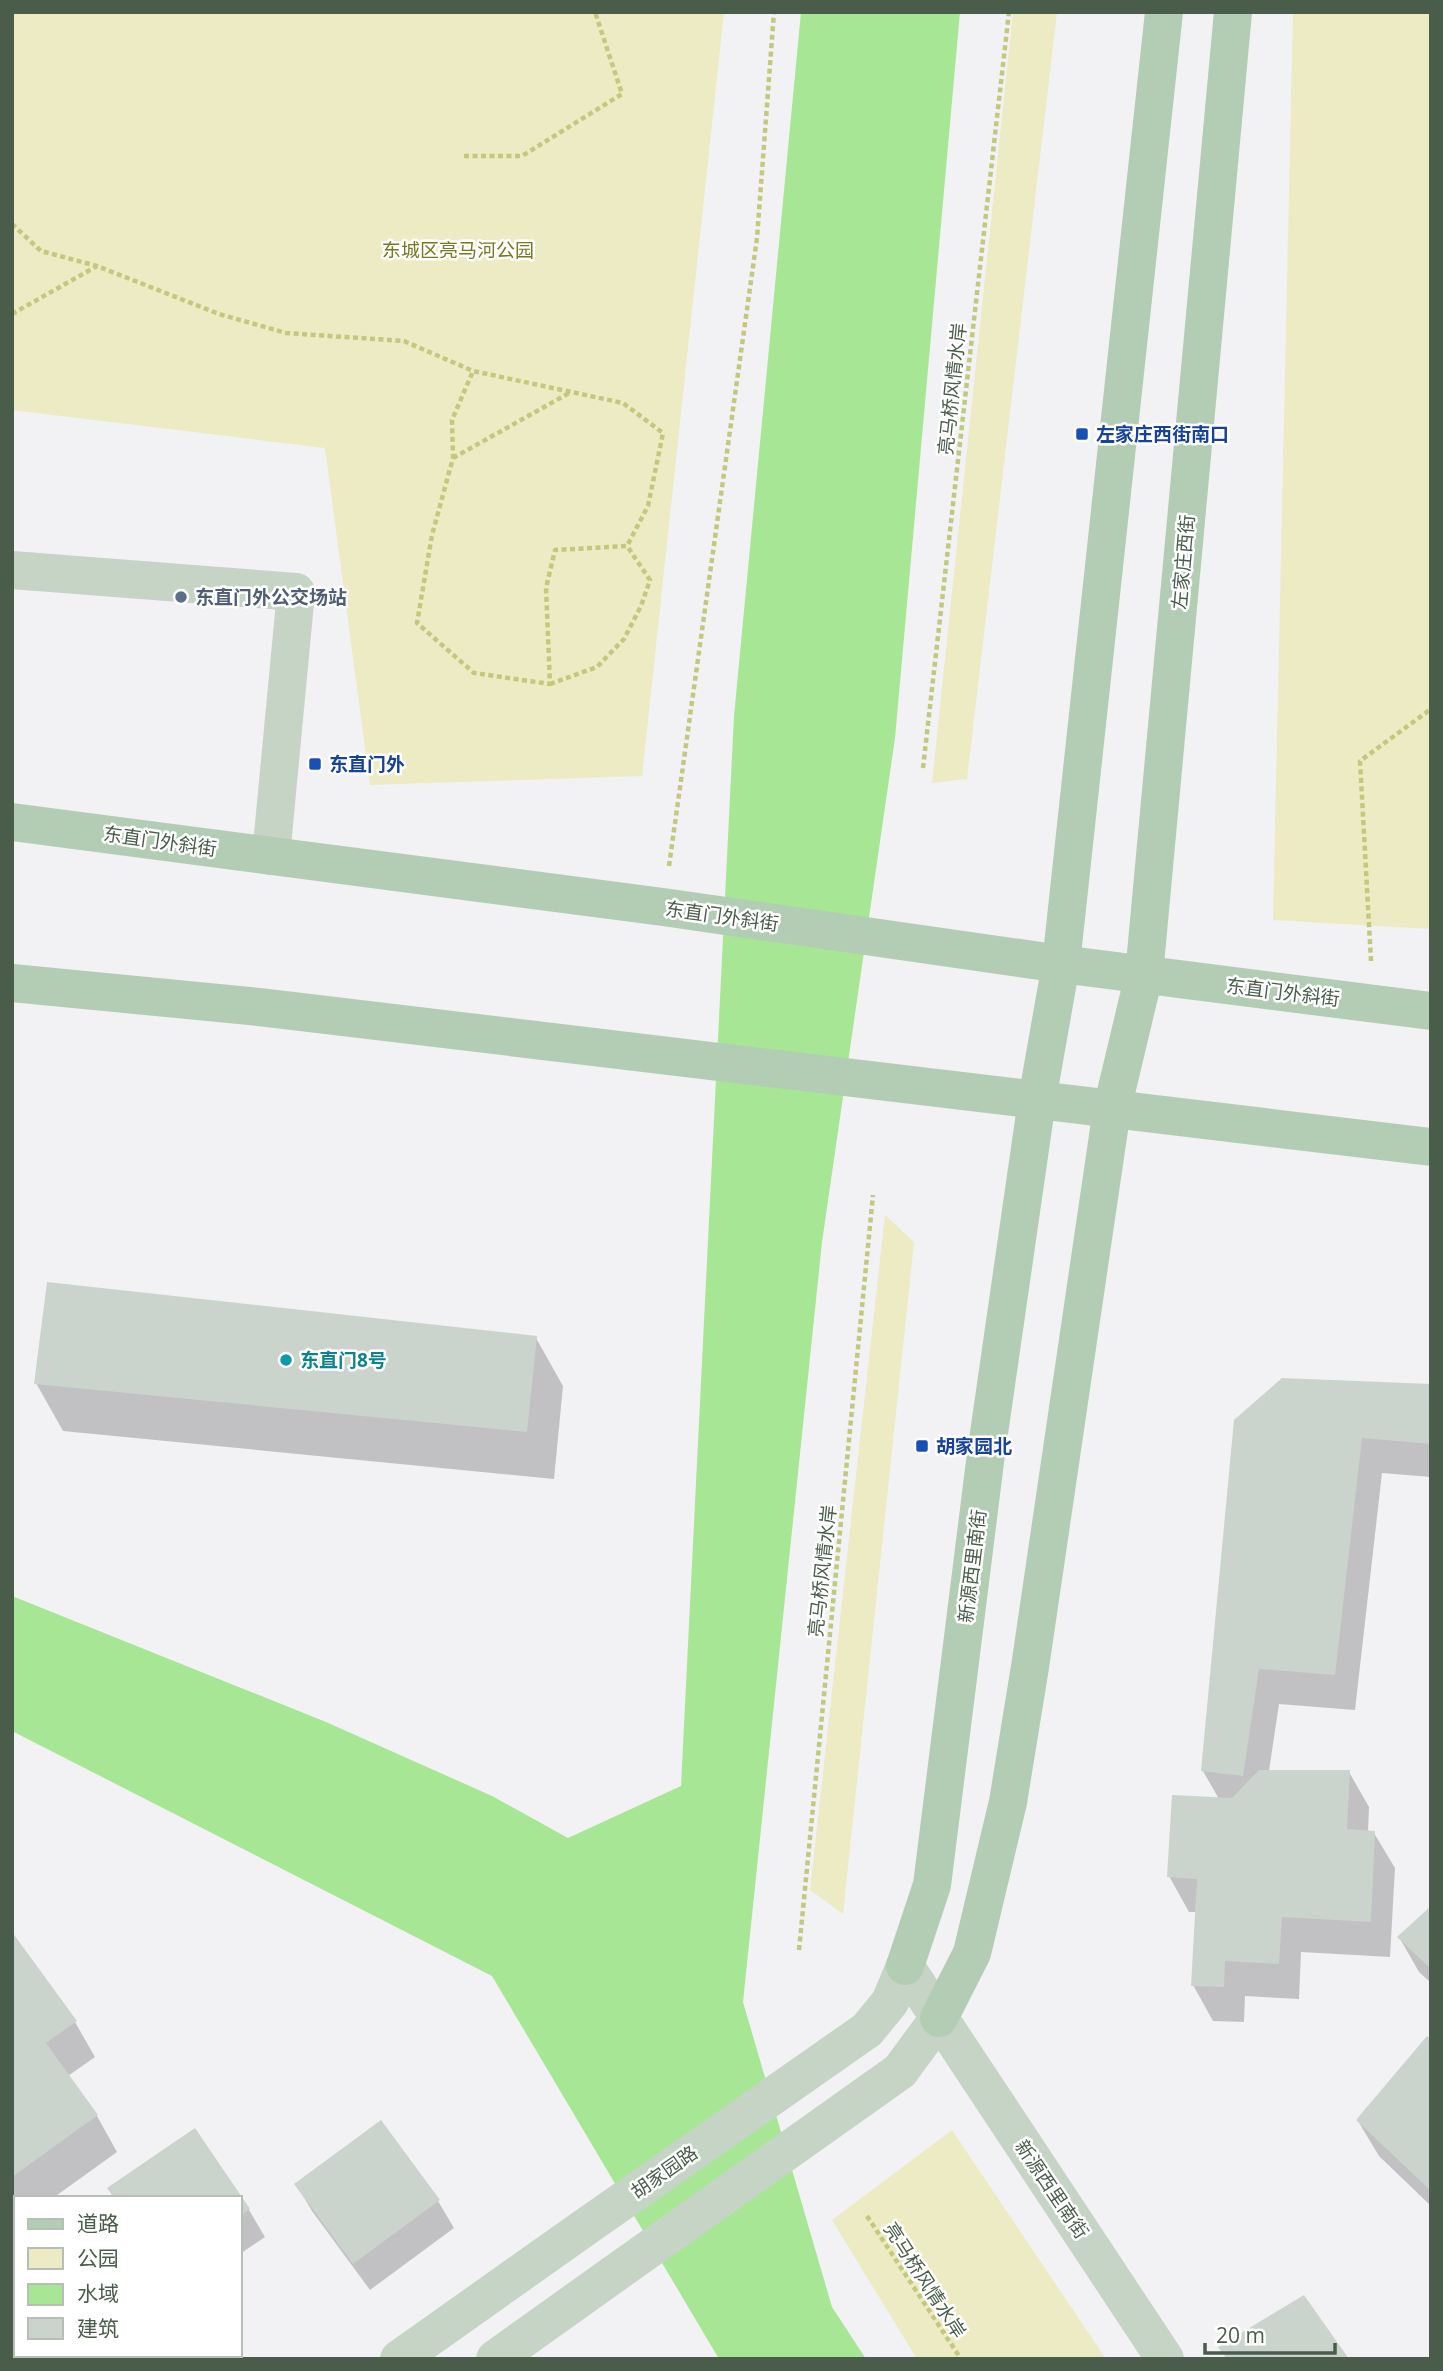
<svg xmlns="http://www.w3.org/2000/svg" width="1443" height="2371" font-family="'Open Sans','Noto Sans SC',sans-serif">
  <rect width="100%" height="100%" fill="#f2f1f3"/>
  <path fill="#ecebc4" d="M12,12H724L642,776L370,785L325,448L12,410Z
    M1013,12H1057L967,779L932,783Z
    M1293,12H1431V929L1273,920Z
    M885,1215L914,1242L843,1914L810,1890Z
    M952,2130L1106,2359H917L832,2220Z"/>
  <path fill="#a6e694" d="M801,12H960L895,738L822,1242L743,2002L832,2307L866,2359H719L492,1976L12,1731V1596L326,1722L492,1796L568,1838L681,1786L734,716Z"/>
  <path fill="#0003" d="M536,1338L563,1386L554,1479L63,1431L36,1383Z
    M1431,1385V1477L1382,1473L1355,1710L1279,1704L1269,1771L1349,1772L1369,1807L1368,1832L1374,1833L1395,1868L1390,1957L1301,1952L1299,1999L1245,1996L1244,2022L1213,2021L1193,1985L1197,1912H1189L1169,1876L1219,1799L1203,1771L1236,1421Z
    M1431,1908V1983L1419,1972L1399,1937Z
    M12,1935L75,2022L95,2057L68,2076L97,2116L117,2152L53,2198L16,2199L12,2194Z
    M1431,2042V2206L1379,2156L1358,2121Z
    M195,2131L249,2210L265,2237L240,2254V2198Z
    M296,2184L438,2201L454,2228L370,2290L312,2211Z"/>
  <path fill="#cbd3cd" d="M47,1282L537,1336L527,1432L34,1384Z
    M1282,1378L1431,1384V1444L1362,1438L1335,1675L1259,1669L1243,1776L1201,1771L1234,1420Z
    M1259,1770H1350L1347,1829L1375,1831L1371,1922L1282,1917L1279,1964L1225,1961L1224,1987L1191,1986L1197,1879L1167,1877L1172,1795L1232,1798Z
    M1431,1906V1969L1397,1937Z
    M12,1932L77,2021L46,2043L98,2115L12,2177Z
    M1427,2036L1431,2039V2191L1356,2120Z
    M381,2120L440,2200L353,2264L294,2184Z
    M195,2128L250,2209L240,2216V2198H114L107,2188Z
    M1304,2295L1349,2359H1227L1218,2347Z
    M36,2355H144L146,2359H32Z"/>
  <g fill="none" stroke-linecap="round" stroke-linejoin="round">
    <path stroke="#c2c87e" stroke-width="4.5" stroke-dasharray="5 3.5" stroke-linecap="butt" d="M464,156H522L622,94L595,12
      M12,224L41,251L97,266
      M12,314L97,266L219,314L286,333L404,341L473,371L623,403L663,433L648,506L627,546L555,550L546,588L550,684L474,673L417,623L432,535L453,458L452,420L473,371
      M453,458L571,392
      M550,684L597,667L624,639L641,606L650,580L627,546
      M923,768L1009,12
      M669,866L757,238L774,12
      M1371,961L1360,761L1431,709
      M799,1950L873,1195
      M867,2216L961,2359"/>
    <path stroke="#c6d4c6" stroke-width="38" d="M12,570L296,592L271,856
      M905,1966L1165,2359
      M867,2030L890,2002L905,1966
      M900,2071L939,2018
      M399,2359L584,2228
      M495,2359L614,2274"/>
    <path stroke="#b3cdb5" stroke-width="38" d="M12,822L663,907L1061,964L1431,1011
      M12,983L259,1007L1431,1147
      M905,1966L932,1885L986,1454L1037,1100L1061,964L1164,12
      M939,2018L972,1953L1008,1802L1030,1667L1112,1109L1144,975L1233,12"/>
    <path stroke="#c6d4c6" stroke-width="38" d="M584,2228L867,2030
      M614,2274L900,2071"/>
  </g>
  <g fill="#1a4fb4" stroke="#fff" stroke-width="2.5">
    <rect x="1075" y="427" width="14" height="14" rx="3.5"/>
    <rect x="308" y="757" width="14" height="14" rx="3.5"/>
    <rect x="915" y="1439" width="14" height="14" rx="3.5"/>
  </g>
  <circle fill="#5c6f8a" stroke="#fff" stroke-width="2.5" cx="181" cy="597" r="7"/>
  <circle fill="#0f9aa8" stroke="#fff" stroke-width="2.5" cx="286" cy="1360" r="7"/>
  <g text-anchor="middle" stroke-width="5" stroke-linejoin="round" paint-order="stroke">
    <g font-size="19" fill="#737a1f" stroke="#fff">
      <text x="458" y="257">东城区亮马河公园</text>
    </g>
    <g font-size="19" fill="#4a5d4b" stroke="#fff">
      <text transform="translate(952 389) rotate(-84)" y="7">亮马桥风情水岸</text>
      <text transform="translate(1183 562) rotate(-85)" y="7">左家庄西街</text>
      <text transform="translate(160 841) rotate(8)" y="7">东直门外斜街</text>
      <text transform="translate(722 916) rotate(8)" y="7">东直门外斜街</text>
      <text transform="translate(1283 992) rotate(7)" y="7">东直门外斜街</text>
      <text transform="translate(972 1566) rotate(-83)" y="7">新源西里南街</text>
      <text transform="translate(822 1571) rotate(-84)" y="7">亮马桥风情水岸</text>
      <text transform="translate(664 2172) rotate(-35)" y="7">胡家园路</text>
      <text transform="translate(1052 2189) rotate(56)" y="7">新源西里南街</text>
      <text transform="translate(925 2280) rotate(57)" y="7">亮马桥风情水岸</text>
    </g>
    <g font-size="19" font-weight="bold" fill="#164399" stroke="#fff" text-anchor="start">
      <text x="1096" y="441">左家庄西街南口</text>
      <text x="329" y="771">东直门外</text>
      <text x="936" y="1453">胡家园北</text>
    </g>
    <g font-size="19" font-weight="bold" fill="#4e5e75" stroke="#fff" text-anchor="start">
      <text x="195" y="604">东直门外公交场站</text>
    </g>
    <g font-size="19" font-weight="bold" fill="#0d838f" stroke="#fff" text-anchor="start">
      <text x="300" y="1367">东直门8号</text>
    </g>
  </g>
  <rect width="1443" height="2371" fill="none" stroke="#4a5d4b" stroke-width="28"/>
  <rect x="14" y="2196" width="228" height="161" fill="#ffffff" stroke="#b7beb7" stroke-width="2"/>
  <rect x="28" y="2219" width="35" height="10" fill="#b3cdb5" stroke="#b7beb7" stroke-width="2"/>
  <text x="77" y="2231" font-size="21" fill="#4a5d4b">道路</text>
  <rect x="28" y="2248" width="35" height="21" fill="#ecebc4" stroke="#b7beb7" stroke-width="2"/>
  <text x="77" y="2266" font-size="21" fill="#4a5d4b">公园</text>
  <rect x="28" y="2284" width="35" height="21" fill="#a6e694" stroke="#b7beb7" stroke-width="2"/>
  <text x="77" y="2301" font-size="21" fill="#4a5d4b">水域</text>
  <rect x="28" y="2318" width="35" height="21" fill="#cbd3cd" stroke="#b7beb7" stroke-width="2"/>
  <text x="77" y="2336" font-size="21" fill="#4a5d4b">建筑</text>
  <path d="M1205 2343v10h130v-10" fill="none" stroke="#4a5d4b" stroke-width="3.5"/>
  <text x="1216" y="2343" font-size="21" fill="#4a5d4b" stroke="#ffffff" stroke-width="5" paint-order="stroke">20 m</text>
</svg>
